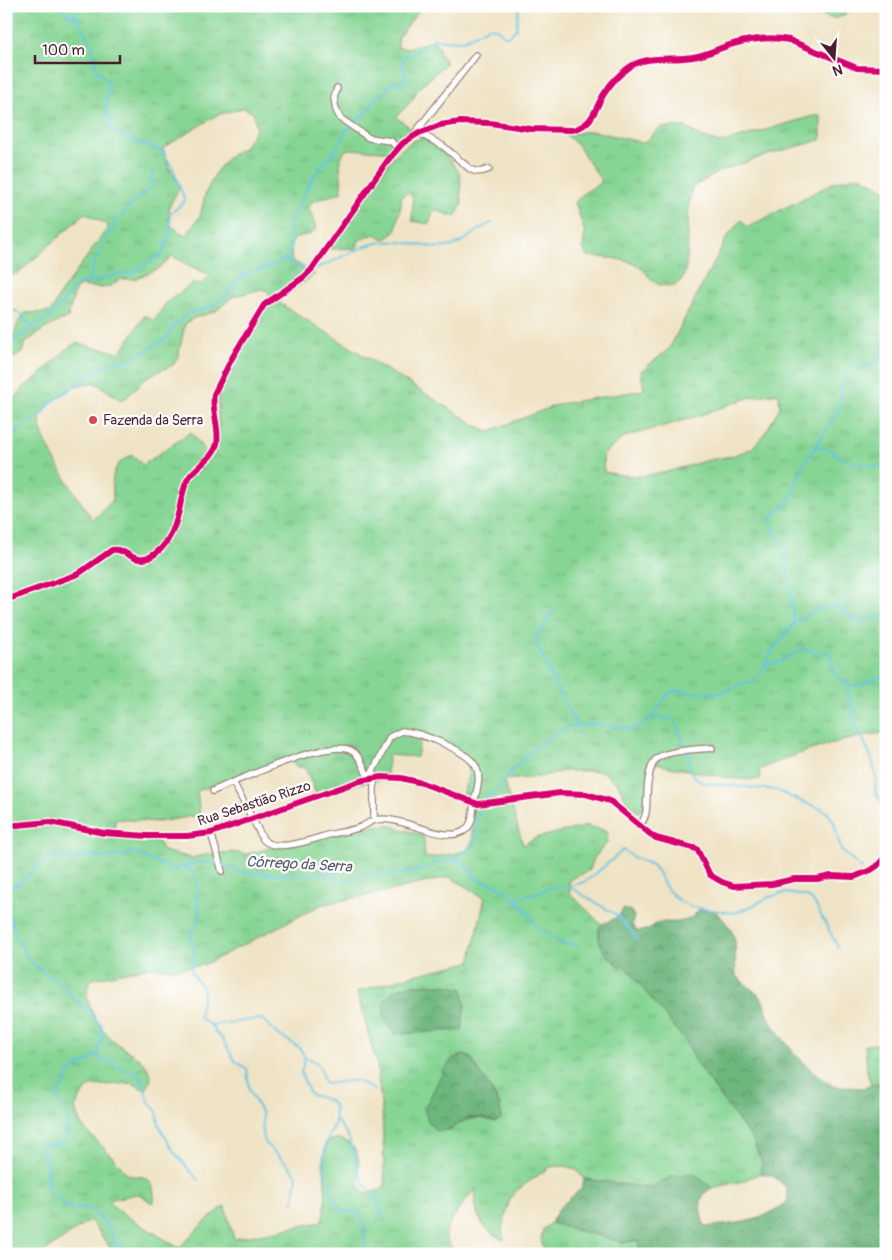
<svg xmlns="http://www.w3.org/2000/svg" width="892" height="1260" font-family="Pangolin,sans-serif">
  <defs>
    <pattern id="grass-tufts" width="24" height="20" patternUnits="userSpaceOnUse" patternTransform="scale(1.25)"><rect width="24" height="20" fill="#87d594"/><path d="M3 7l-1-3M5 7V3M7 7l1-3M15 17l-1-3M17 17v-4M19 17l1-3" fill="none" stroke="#76b680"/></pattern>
    <pattern id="forest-crowns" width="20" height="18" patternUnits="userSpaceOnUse" patternTransform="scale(1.25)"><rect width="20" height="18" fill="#6db67e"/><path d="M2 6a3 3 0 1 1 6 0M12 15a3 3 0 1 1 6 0" fill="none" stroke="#5c9367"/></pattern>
  </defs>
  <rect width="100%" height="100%" fill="#fff"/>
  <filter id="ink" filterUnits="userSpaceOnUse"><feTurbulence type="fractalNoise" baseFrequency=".02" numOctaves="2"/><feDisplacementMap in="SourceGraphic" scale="10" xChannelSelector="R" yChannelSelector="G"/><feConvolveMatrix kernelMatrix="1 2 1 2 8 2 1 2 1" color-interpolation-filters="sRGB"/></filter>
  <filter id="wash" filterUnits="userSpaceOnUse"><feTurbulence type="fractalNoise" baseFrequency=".0096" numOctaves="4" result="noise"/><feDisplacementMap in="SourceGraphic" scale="20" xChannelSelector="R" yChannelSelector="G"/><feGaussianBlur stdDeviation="1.12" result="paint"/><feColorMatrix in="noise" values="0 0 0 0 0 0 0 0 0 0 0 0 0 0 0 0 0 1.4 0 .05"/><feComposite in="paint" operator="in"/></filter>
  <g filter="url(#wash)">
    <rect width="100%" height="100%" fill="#efe3c5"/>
    <path fill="url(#grass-tufts)" stroke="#687a60" fill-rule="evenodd" d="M15,6H422L398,38V48C411,50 422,41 435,42L439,48V53L445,60V64L417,90L413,99L396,117L408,126L413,133L390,156L384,151L348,149L343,153L340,163L342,192L311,202L309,209L316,227C311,241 301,230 292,242L291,260L315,274L281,298L279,303L487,432L559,404L644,390L641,371L669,349L727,237L741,220L748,227L837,181L860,176L886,190V733C849,736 793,754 759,770L760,779C733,782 708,773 682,769C673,767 666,768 659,763L653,765L646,807L637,812L626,800L618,784L602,771H565L538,777L504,780L523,845L535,838L587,826L608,831L607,843L594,858L590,870L569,880L570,893L601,924L598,931L687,1043L696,1063L752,1139L762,1162L760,1173L743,1181L712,1188L692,1173L649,1188L584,1179L576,1169L564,1166L550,1167L517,1190L510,1198L502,1230L504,1240C492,1235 481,1226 477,1212C475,1205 476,1196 475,1189C467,1200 442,1226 446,1239C448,1245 454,1249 458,1254H115L90,1220L41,1254H6V394L14,400L23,388L41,374L69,347L76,343L120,353L145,315L154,321L166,303L193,283L200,285L210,276L172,256L159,268L135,279H120L110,286L103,288L80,286L75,290L68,317L46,328L26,342L21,354L9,360L6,358V337L13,336L19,321L25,313L49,312L53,308L60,294L109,226L85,213L21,271L6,279V18ZM243,108L254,113L256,129L244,148L229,156L216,172L206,192L200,216L186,236L171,226L169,207L180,186L169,167L163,148L217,115ZM261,289L268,291L272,300L245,339L218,393V449L209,457L191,432L143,465L133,455C110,463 112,479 113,500L93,520C80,501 40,443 40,422C40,412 53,400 61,395C70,390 82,382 93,383C101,384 114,397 123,401L148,376L173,365L178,357L185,324L194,318L216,311L232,297ZM779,393L780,407L764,435L751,449L732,456L709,460L666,472L642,476L620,475L604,472L603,455L624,437L692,418L751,397ZM420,739L448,746L471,758L468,767L469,775L461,799L474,807L471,821L473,841L466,851L429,858L425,857L424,840L422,835L388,825L352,828L247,854L232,852L208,854L192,858L163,851L158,841L112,837L116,819L158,822L200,815L197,791L289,760L297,767H305L317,796L348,786L387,778L388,755L417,757ZM450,877L485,898L470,962L410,976L357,992L377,1066L382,1112L385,1188L366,1194C350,1184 368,1160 350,1144C342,1138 337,1138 328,1141C318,1167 332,1196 321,1222L234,1239L225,1206C208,1218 193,1233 179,1248L128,1217L110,1204V1201L113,1199L137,1194L141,1195L152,1203L154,1202C155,1193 153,1180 143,1177C137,1176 133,1177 127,1174C120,1165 112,1156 104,1148C88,1132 81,1130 75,1108L80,1098L90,1086L132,1083L143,1089H146C164,1067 127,1053 114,1041C100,1028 81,1002 89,982L92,979L150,967L172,969L204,965L323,904L366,896ZM411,985L457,987L463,1029L394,1034ZM464,1055L471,1058L500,1104L496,1122C472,1115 468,1118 448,1131L436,1085L452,1059Z
      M809,6H858C852,8 849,12 844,15C830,23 821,14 809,6Z
      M813,116H821V140L773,153L720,171L692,188C691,194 689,200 689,206C687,221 690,268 682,279C677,287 666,287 658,284C650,280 648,274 641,268C627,257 603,258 586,256L583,247L585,233L575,202L584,193L602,182L578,145L565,134L593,131L644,143L661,127H685L704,138L721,143Z
      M423,138L427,140L447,156L460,174L462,205L455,217L436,210L433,211L429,224L412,221L413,199L409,192L401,197C402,205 400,210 398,217C395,230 398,233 384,239L375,234L359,240L357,248L330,249L393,157L412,141Z
      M886,1043V1082L871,1086L867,1070L865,1045Z
      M551,1223L622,1242L638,1241L641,1254H545L541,1239L543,1229Z"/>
    <path fill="url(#forest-crowns)" stroke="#5c6a54" d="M623,909L631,911L634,916L632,924L636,931L648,930L658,922C675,922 687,925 699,910L715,911C743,938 733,942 736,976L761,997L772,1024L794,1053L815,1073L833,1086L861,1088L886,1082V1254H641L638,1241L622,1242L551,1223L559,1208L582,1188L584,1179L649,1188L673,1176L692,1173L712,1188C696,1195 700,1215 705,1227C738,1223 763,1223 788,1200L786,1187L773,1176L760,1173L762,1162L752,1139L696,1063L687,1043L624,965L620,967C607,956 593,942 601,924C609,922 620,917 623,909Z
      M411,985C428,985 448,983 463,989L465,1006L462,1030L393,1034C377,1009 380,991 411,985Z
      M464,1055L471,1058C478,1073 505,1104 501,1119L496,1122C488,1120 480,1116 472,1118C456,1120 456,1133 435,1130L428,1121L424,1109L444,1070L452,1059Z"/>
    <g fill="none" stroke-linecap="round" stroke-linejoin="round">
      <path stroke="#64c5e2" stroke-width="2" d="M62,6L68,15L78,19
        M284,259L298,267L309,269
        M314,269C336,262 359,245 383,242C404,239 430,251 452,246C467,242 477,227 492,223
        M88,281C96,255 110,226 130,206C137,198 147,193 153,185L152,171
        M6,306L19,313L32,327
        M6,345L12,343L31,328L50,316L69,295L75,286L119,274L133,273L150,261L161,255L170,236V214L185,201L173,168L162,151L121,136L111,128L106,111L109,83L97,71L92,45L70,6
        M6,436L15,434L21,427L42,414L51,403L81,382L89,373L112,363L130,360L166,339L174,325L185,317L187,312L201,310L212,305L226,296L242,276L257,270L277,264L284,259L291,250L292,245L290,225L306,190L319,168L331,156L349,127L371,108L374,99L381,96L393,82L403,85L406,78L402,64L405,57L420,49L433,39L462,41L489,27L496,28L504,36H509L516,29L519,6
        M815,448C824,444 832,452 840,457C852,464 871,467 886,466
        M554,610L537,636L536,642L550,674L576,725
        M794,625L813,611L834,605C839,606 843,611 847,614C859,626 872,620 886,614
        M765,665L783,661L801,649L818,653L828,652L831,657L833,672C857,697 859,681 886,676
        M846,684L856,724L872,759L876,777L875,793L886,807
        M652,717L672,719L677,724L679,732L689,754L690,771L696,778L703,783L776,790L800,801L822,809L828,813L834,822L841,850L862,869
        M483,801L499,788L513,769L534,748L567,727L596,724L633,729L652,717L668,694L675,691L680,690L692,693L700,692L719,694L738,685L753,681L762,671L773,649L791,628L794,622L786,553L770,522L771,518L787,502L793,494L800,470L838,411C842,399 841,382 848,372C861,355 878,379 886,343
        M455,859L463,862L477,879L497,885L512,896L529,914L537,927L559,942L577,945
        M186,867L192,872L198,887L196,898L200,913L197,924L190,936L194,950L191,971L204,991L199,1017L214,1028L215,1032L223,1040L235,1061L247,1069L249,1089L262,1114L263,1138L268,1146L289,1166L297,1176L293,1202
        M6,885H17L33,870L54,855L73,861L87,854L100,858L123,856L132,852L164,865L171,870L199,862H205L222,864L241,872L285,875L327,874L333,875L339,880H346L376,874H397L415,872L439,862L453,860L473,845L476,834L477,822L481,805
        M570,887L618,916L638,940
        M514,898L532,895L552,887L569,886L584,882L592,877L623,850L633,857L652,865L657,871L667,889L677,899L691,907L734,913L748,908L769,897L785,893L806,896L812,900L816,906L838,947
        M6,909L13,924L15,935L29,960L40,970L64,987L73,998L81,1004L102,1026V1038L97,1054L91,1060L73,1069L57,1096C57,1102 62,1105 64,1111C70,1122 70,1134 61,1143C55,1146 47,1142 42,1146L47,1168V1187L54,1195L70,1209L85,1207L93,1211L109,1227L114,1244L129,1251L132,1254
        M210,1025L260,1019L266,1022L277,1034L300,1048L305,1058L301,1073L309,1092L312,1095L329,1100L334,1105L335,1124L325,1144L323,1161L324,1169L329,1182L331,1193L339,1209L342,1211L358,1212L363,1216L365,1242L363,1254
        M97,1054L99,1059L113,1063L124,1070L134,1072L139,1076L143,1083L148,1100L157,1112L159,1125L174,1152L198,1180
        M305,1058C321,1061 320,1068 324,1082L326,1084L357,1080L375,1091
        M337,1121L348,1136L361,1178L367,1188L377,1198L382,1218"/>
    </g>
  </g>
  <g filter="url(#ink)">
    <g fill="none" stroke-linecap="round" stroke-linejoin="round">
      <defs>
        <path id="minor" d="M337,88L334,98L336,110L340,118L369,138L391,141L398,149
          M415,133L476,55
          M419,133L443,146L470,169C477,173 482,172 489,169
          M6,600L78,574L112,550C125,547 133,564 148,558C170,548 177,522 181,501C183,494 184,485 188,479C196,466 213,459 217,444C220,427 211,411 214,394L232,358L264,305L304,277L312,269L388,160L403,143L419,133L440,125L460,122L490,123L531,129L573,130C596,123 594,107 606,91C611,83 619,75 627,69C644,54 672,61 693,57C707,55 719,48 733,44C751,39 770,36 789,40L857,68L886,69
          M402,731C419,732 471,751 477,769C481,780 476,792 474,803C473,813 473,825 464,831C443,844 400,814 375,820C370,821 366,825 361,827C351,831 339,832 328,835C314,839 274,854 263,839L233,782C257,773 328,740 350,750C361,755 364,769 369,779L390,737Z
          M213,791L233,782
          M374,820V778
          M640,825C648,816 646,807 647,796C647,786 649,767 656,759C665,750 699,749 712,748
          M6,826L50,822L104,833L148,836H187L211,833L360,781L381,777L401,778L422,783L478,804L560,793L586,794L610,801L650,834L656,838L697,849L710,875L722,882L734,886L772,884L794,879H817L831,876L854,877L871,870L877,866L886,856
          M211,833L222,871"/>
      </defs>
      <use href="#minor" stroke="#9c8178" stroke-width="8"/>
      <use href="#minor" stroke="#fff" stroke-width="5.5"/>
      <defs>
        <path id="cycleway" d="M6,600L78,574L112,550C125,547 133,564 148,558C170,548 177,522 181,501C183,494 184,485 188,479C196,466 213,459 217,444C220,427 211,411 214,394L232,358L264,305L304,277L312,269L388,160L403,143L419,133L440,125L460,122L490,123L531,129L573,130C596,123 594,107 606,91C611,83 619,75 627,69C644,54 672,61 693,57C707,55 719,48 733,44C751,39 770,36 789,40L857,68L886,69
          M6,826L50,822L104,833L148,836H187L211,833L360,781L381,777L401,778L422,783L478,804L560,793L586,794L610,801L650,834L656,838L697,849L710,875L722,882L734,886L772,884L794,879H817L831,876L854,877L871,870L877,866L886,856"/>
      </defs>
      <use href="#cycleway" stroke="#fff" stroke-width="9"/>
      <use href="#cycleway" stroke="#d6006c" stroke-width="6"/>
    </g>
  </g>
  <circle fill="#d1495b" stroke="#fff" stroke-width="2" cx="93" cy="420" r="5"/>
  <g text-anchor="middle" stroke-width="4.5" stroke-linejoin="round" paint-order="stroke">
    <g font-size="14" fill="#4a1f2b" stroke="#fff" text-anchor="start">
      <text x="103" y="425">Fazenda da Serra</text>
    </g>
    <g font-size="14" fill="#4a1f2b" stroke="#fff">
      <text transform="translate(254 803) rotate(-18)" y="5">Rua Sebastião Rizzo</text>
    </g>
    <g font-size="15" font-style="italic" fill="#53596b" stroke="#fff">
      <text transform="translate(299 864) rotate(3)" y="5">Córrego da Serra</text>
    </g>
  </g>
  <rect width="892" height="1260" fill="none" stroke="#fff" stroke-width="25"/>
  <g transform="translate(834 58) rotate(163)" stroke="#ffffff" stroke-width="4" paint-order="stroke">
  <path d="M0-4L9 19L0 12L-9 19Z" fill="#4a1f2b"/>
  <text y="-8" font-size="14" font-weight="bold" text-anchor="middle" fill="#4a1f2b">N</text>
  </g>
  <path d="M35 55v8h85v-8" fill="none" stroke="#4a1f2b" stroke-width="2.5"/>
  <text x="42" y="55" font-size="15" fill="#4a1f2b" stroke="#ffffff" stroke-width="4" paint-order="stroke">100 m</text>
</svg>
